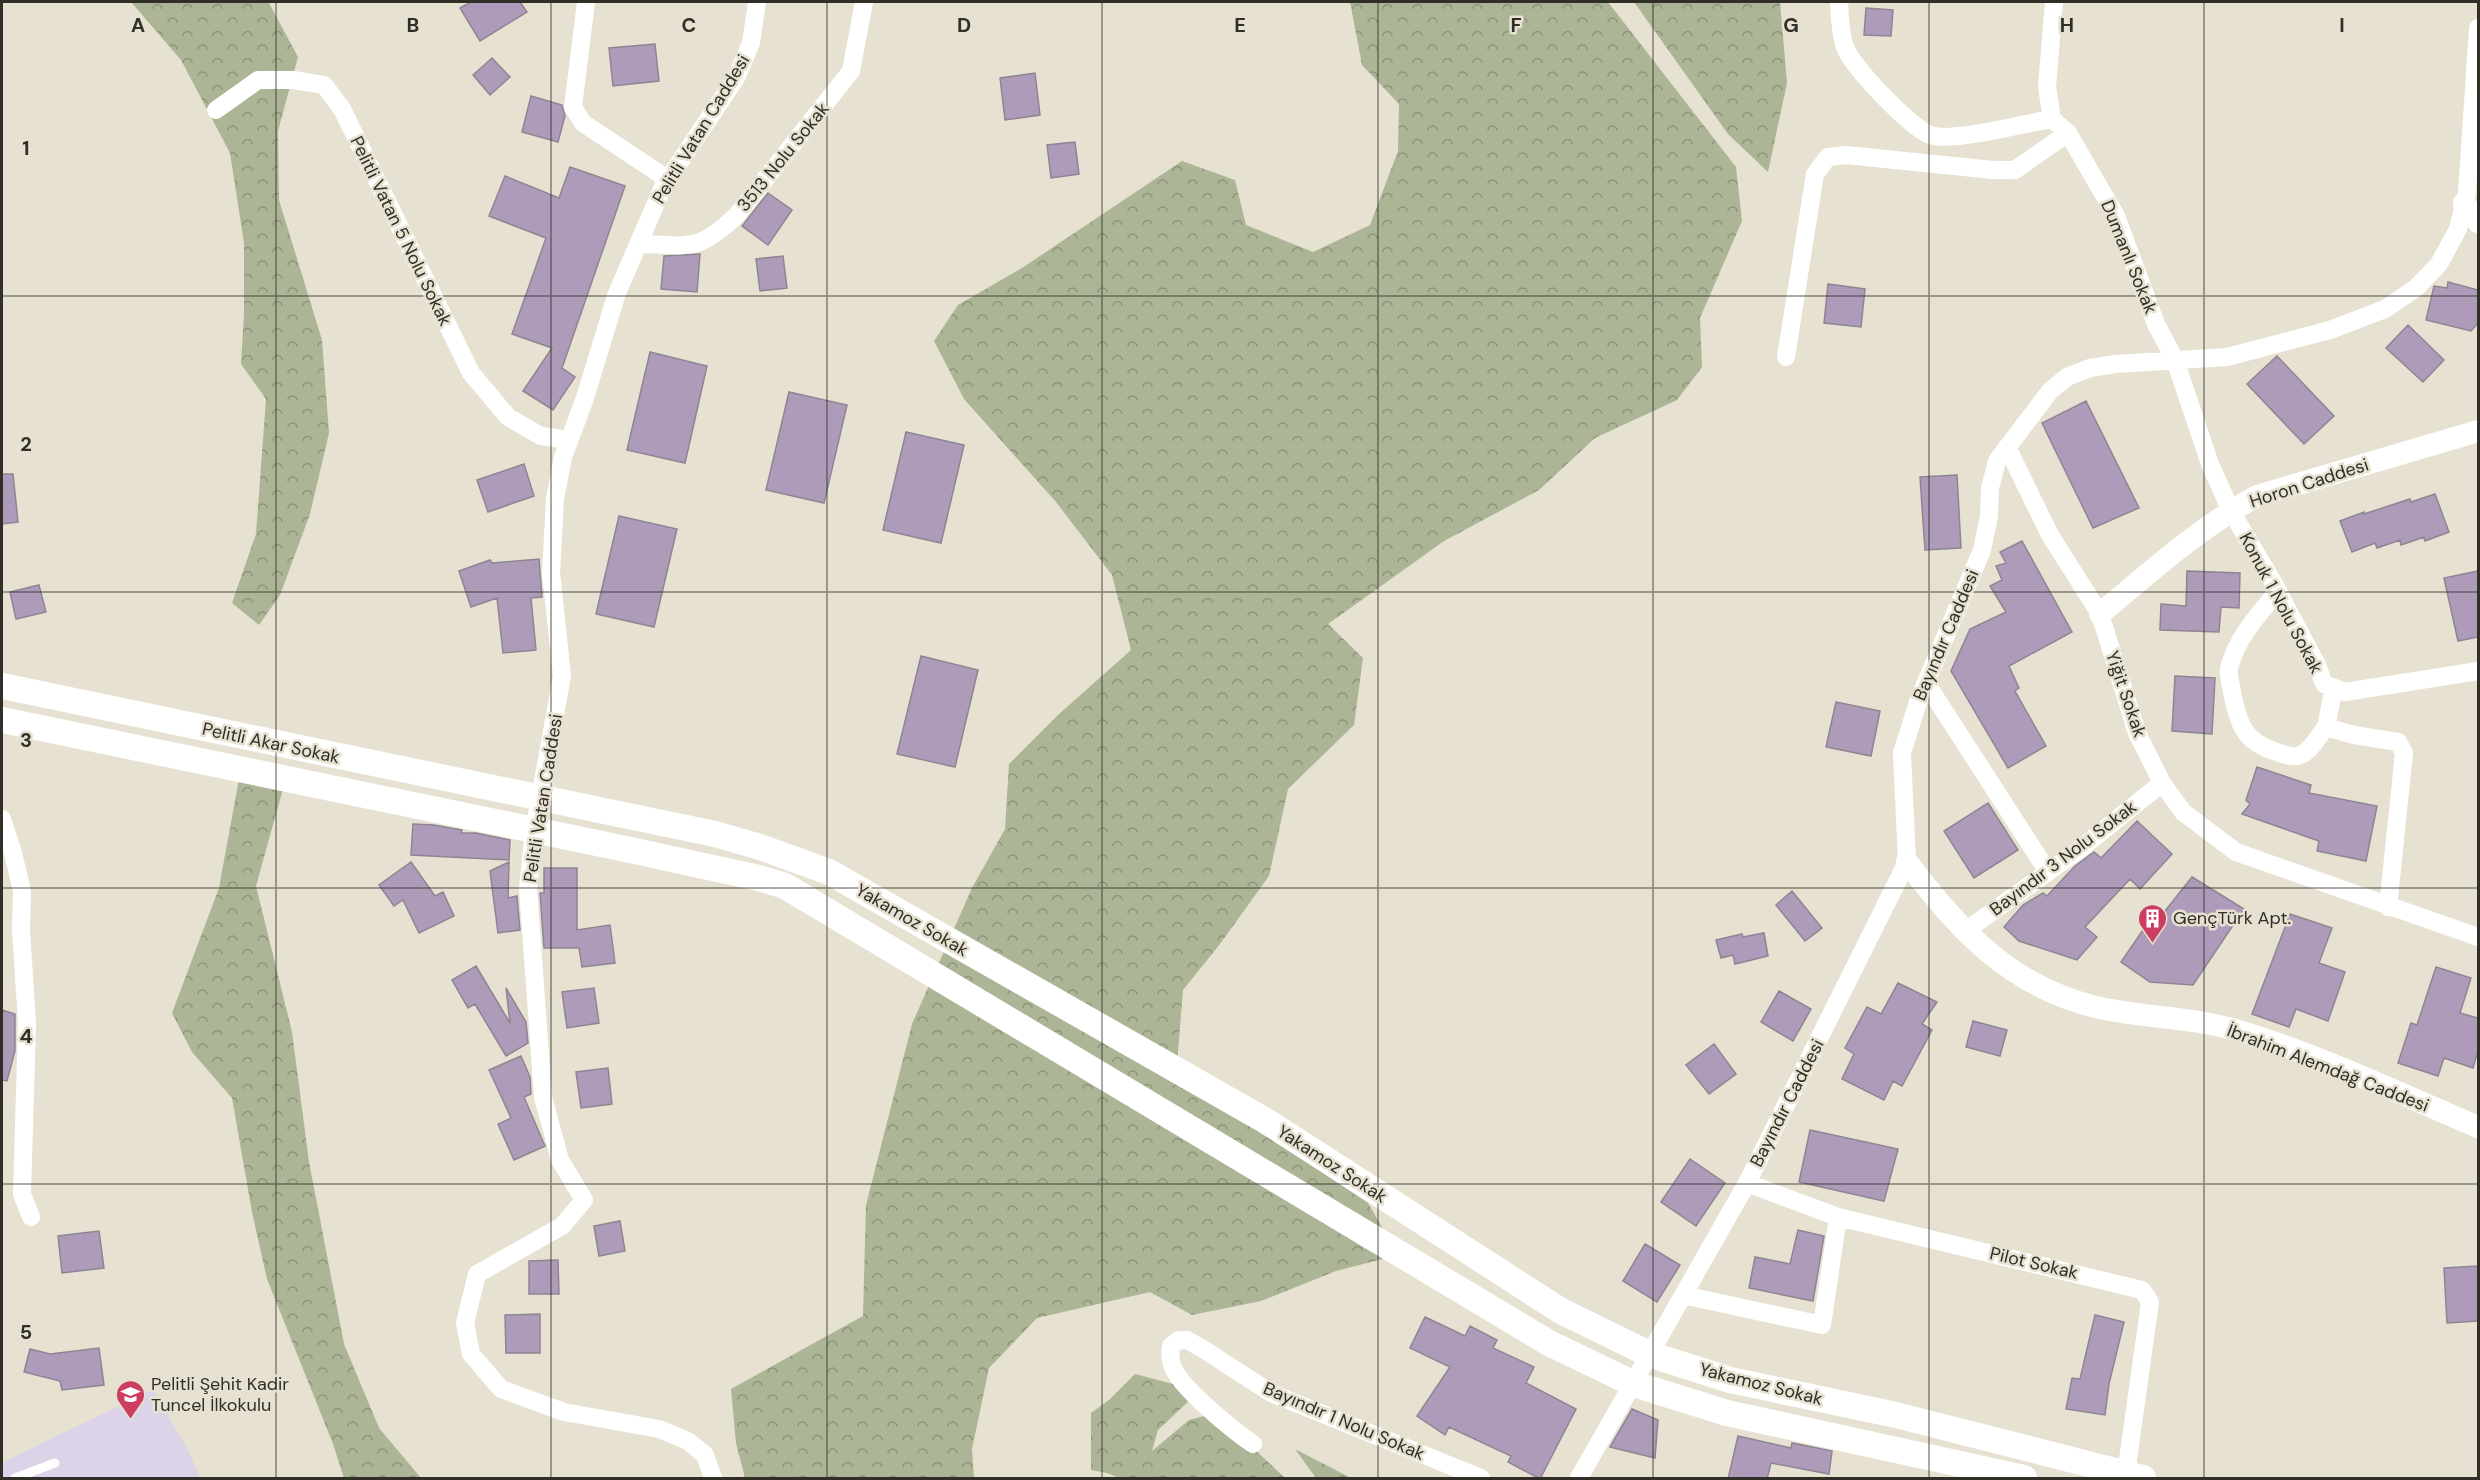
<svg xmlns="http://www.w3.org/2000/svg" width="2480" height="1480" font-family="'DM Sans',sans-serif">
  <defs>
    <pattern id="forest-crowns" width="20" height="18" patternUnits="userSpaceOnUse" patternTransform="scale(1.5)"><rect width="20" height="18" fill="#acb595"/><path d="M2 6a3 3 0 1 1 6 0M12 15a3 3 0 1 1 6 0" fill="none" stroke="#8c947a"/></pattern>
  </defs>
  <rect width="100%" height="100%" fill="#e6e1d0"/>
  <path fill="#dcd3e8" d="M153,1389L188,1450L200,1478H2V1463Z"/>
  <path fill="url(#forest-crowns)" d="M131,2H265L269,3L298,57L278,131L279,200L322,340L329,433L310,514L280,595L259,625L232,603L256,534L266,399L241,364L244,315V243L230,153L181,60Z
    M1350,2H1608L1736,167L1742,221L1700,318L1702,367L1677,400L1595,438L1539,490L1444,541L1328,624L1363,658L1354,725L1288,789L1269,876L1220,944L1183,990L1177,1064L1276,1141L1368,1203L1398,1255L1336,1271L1261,1301L1192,1315L1150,1292L1037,1318L989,1368L972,1449L974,1478H745L736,1443L731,1389L863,1316L866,1205L912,1024L972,888L1005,829L1009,764L1058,715L1131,650L1112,575L1056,502L964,399L934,341L958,305L1022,268L1182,161L1235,180L1246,225L1313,252L1370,225L1398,151L1399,104L1362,65Z
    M1634,2H1780L1787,83L1768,172L1728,134Z
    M239,779L283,789L256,886L292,1032L309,1162L344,1344L379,1428L421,1478H344L333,1444L267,1279L252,1212L232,1098L192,1052L172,1013L219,888Z
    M1135,1374L1173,1384L1192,1398L1158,1430L1152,1451L1189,1420L1216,1413L1285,1478H1119L1107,1473L1091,1470V1413L1109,1400Z
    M1295,1449L1351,1478H1316Z"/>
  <path fill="#ad9bb9" stroke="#8e8594" stroke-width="1.5" d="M471,2H520L527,12L480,41L460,8Z
    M1866,8L1893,10L1891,36L1864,35Z
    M655,44L659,81L613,86L609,48Z
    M492,58L510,77L490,95L473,75Z
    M1035,73L1040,115L1005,120L1000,78Z
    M531,96L562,105L565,116L558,142L522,132Z
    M1075,142L1079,174L1051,178L1047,145Z
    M570,167L625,186L562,368L575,377L553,410L523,391L552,348L512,334L546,238L489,216L505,176L559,198Z
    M768,193L792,210L768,245L742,226Z
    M700,254L697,292L661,289L664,256Z
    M783,256L787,288L760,291L756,259Z
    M2448,282L2478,290V323L2471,331L2426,320L2434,286L2447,288Z
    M1828,284L1865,289L1861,327L1824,323Z
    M2408,325L2444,360L2423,382L2386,348Z
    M650,352L707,366L685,463L627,450Z
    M2277,356L2334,416L2304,444L2247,384Z
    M789,392L847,405L824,503L766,490Z
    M2086,401L2139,508L2093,528L2042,423Z
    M906,432L964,445L941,543L883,530Z
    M524,464L534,496L488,512L477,480Z
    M2,474H13L18,522L2,524Z
    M1957,475L1961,548L1925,550L1920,477Z
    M2435,494L2449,532L2425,541L2424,537L2401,545L2400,540L2377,548L2375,543L2352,552L2340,521L2364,512V514L2410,499L2411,502Z
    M619,516L677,529L654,627L596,614Z
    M2022,541L2072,632L2009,666L2019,688L2015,691L2046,746L2008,768L1951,671L1970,629L2006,612L1990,586L2002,580L1996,566L2006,563L2000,552Z
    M539,559L542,597L531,598L536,650L503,653L497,598L471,607L459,571L490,560L492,563Z
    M2187,571L2240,573L2239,608L2221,607L2219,632L2160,630L2161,604L2186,606Z
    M2478,571V637L2458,641L2444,578Z
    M39,585L46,612L16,619L10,592Z
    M921,656L978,670L955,767L897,754Z
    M2175,676L2215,678L2212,734L2172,731Z
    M1836,702L1880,711L1871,756L1826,747Z
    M2257,767L2311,785L2309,793L2377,806L2366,861L2317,851L2319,841L2242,814L2250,804L2246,800Z
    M1988,803L2018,850L1974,878L1944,831Z
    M2137,821L2172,854L2140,889L2130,879L2085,927L2097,937L2077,960L2019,941L2004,927L2023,905L2043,893L2047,896L2075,866L2094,852L2101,858Z
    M413,824L434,825L462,830L461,833H476L510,840L509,860L411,855Z
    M411,862L435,896L443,892L454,916L419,933L403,900L394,906L379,885Z
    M509,862L508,898L517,896L520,930L498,933L490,871Z
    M544,868H577V930L610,925L615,963L582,967L579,948H544L540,893H544Z
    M2192,877L2244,909L2193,985L2150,982L2121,962L2145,927L2150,930Z
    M1792,891L1822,928L1805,941L1776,905Z
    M2290,914L2332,928L2319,963L2345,972L2328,1021L2296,1009L2289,1027L2252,1014Z
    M1764,933L1768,956L1735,964L1733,955L1721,958L1716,940L1742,934L1743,937Z
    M476,966L510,1023L506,988L526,1022L528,1043L506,1056L475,1004L468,1008L452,980Z
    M2436,967L2471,978L2460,1013L2478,1018V1051L2473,1068L2444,1058L2438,1076L2398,1063L2411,1023L2417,1025Z
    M1898,983L1937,1002L1922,1024L1932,1030L1902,1086L1893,1081L1884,1100L1842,1079L1854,1054L1845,1048L1867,1007L1881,1014Z
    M594,988L599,1023L567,1028L562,992Z
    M1779,991L1811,1009L1793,1041L1761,1022Z
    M2,1010L15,1014V1051L7,1081L2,1080Z
    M1973,1021L2007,1030L2000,1056L1966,1047Z
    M1714,1044L1736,1074L1709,1094L1686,1065Z
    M521,1056L530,1077L531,1094L524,1097L545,1146L514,1160L498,1124L511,1118L489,1070Z
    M608,1068L612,1104L581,1108L576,1072Z
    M1810,1130L1898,1149L1884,1201L1799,1182Z
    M1690,1159L1725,1183L1696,1226L1661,1202Z
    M620,1221L625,1251L599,1256L594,1226Z
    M1798,1230L1824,1236L1813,1301L1749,1288L1755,1257L1790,1264Z
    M99,1231L104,1268L62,1273L58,1236Z
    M1645,1244L1680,1265L1657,1302L1623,1281Z
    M558,1260L559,1294H529V1261Z
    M2478,1266V1321L2447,1323L2444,1268Z
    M540,1314V1353H506L505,1315Z
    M2095,1315L2124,1322L2109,1384L2105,1415L2066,1409L2072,1378L2080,1379Z
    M1425,1317L1465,1336L1470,1326L1497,1340L1493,1348L1534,1367L1526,1383L1576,1409L1540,1479L1508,1462L1511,1456L1449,1427L1445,1435L1417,1416L1450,1367L1410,1348Z
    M99,1348L104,1385L62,1390L60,1381L24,1372L30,1349L50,1354Z
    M1632,1409L1658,1420L1655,1458L1610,1447Z
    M1738,1436L1791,1448L1792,1443L1832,1451L1829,1474L1771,1463L1767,1479H1728Z"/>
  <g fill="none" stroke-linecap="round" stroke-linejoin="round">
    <path stroke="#fff" stroke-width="9" d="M15,1478L55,1463"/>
    <path stroke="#fff" stroke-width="18" d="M586,2L573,107L583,123L669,180
      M1839,2C1840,15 1840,34 1845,47C1852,67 1910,127 1930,135C1952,143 2025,123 2052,119L2068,133L2116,216L2156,324L2175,360L2210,464L2231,511L2273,582L2317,665L2324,684L2345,692L2478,671
      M216,110L258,80H293L324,85L342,109L471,373L508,417L541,436L569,440
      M2052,119L2047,87L2054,2
      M640,244C691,245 696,253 736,216L851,71L864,2
      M1786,357L1815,174L1828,157L1846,155L1993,170H2015L2068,133
      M2007,447L2050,535L2100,614L2137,733L2162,783L2183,812L2236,852L2478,937
      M2278,591C2259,614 2236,638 2229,669C2228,676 2231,684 2232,692C2238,722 2243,741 2274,751C2281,754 2290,757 2297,756C2310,754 2318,736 2326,727
      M1926,683L2048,872
      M2334,688L2326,727L2354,735L2398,742L2404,753L2388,907
      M2,819L13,853L22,891L21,930L27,1023L22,1194L31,1217
      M1964,932L2080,849L2162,783
      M1747,1183L1838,1217L2142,1290L2150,1302L2126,1474
      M1683,1295L1822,1325L1838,1217
      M1253,1444C1234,1431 1178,1386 1172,1365C1170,1359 1170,1353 1171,1346L1179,1340H1187L1203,1349L1271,1393L1481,1478
      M713,1478L705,1455L688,1441L659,1429L564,1412L501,1389L471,1354L465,1323L477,1274L562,1226L584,1200L560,1160L543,1097L528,888L534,831L562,676L551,573L555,499L563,457L584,401L617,293L663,187L736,78L751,43L757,2
      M1579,1478L1747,1183L1907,862L1902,753L1919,699L1982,550L1989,516L1990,488L1997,461L2050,391L2067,377L2090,368L2115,364L2227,357L2330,330L2385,309L2416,288L2439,264L2458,229L2467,193L2478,28"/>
    <path stroke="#fff" stroke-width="22" d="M2464,203L2478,222
      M2100,614C2150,572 2199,528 2257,496L2478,431
      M1907,862C1960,931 2011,988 2100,1008C2146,1018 2194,1017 2239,1031C2321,1056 2400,1094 2478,1127"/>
    <path stroke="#fff" stroke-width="26" d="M2,686L715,834L760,847L829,872L1266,1121L1561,1311L1649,1354L1730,1380L1896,1415L2143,1478
      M2,720L621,848L759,878L785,886L1549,1343L1634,1384L1727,1413L2024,1478"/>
  </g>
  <path fill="none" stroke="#302e27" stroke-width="1.5" stroke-opacity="0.55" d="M276,2V1478M551,2V1478M827,2V1478M1102,2V1478M1378,2V1478M1653,2V1478M1929,2V1478M2204,2V1478M2,296H2478M2,592H2478M2,888H2478M2,1184H2478"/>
  <defs>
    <symbol id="building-pin" viewBox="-11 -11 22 30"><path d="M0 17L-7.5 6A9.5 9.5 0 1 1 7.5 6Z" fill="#cd3d62" stroke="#e6e1d0"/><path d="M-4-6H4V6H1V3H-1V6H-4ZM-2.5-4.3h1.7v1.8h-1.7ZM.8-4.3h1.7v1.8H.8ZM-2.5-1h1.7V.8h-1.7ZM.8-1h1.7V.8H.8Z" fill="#fff"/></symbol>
    <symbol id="school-pin" viewBox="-11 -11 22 30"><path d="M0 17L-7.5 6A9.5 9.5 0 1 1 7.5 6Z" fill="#cd3d62" stroke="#e6e1d0"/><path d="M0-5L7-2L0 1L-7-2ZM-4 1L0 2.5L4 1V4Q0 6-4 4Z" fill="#fff"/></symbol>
  </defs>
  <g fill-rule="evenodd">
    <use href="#building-pin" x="2136" y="902" width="33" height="45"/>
    <use href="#school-pin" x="114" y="1378" width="33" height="45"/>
  </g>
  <g text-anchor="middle" stroke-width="5" stroke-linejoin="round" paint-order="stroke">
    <g font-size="18" fill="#302e27" stroke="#e6e1d0">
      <text transform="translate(701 129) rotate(-59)" y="6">Pelitli Vatan Caddesi</text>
      <text transform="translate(783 157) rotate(-51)" y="6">3513 Nolu Sokak</text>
      <text transform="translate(401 231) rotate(64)" y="6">Pelitli Vatan 5 Nolu Sokak</text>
      <text transform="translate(2129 257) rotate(68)" y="6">Dumanlı Sokak</text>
      <text transform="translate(2309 483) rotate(-18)" y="6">Horon Caddesi</text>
      <text transform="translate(2281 603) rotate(62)" y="6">Konuk 1 Nolu Sokak</text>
      <text transform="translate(1946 635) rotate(-67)" y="6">Bayındır Caddesi</text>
      <text transform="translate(2126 694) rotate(71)" y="6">Yiğit Sokak</text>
      <text transform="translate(271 743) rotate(12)" y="6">Pelitli Akar Sokak</text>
      <text transform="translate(543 798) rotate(-81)" y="6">Pelitli Vatan Caddesi</text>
      <text transform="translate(2063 858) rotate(-37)" y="6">Bayındır 3 Nolu Sokak</text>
      <text transform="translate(912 920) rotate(30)" y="6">Yakamoz Sokak</text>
      <text transform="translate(2328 1068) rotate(21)" y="6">İbrahim Alemdağ Caddesi</text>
      <text transform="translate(1787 1103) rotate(-63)" y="6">Bayındır Caddesi</text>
      <text transform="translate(1332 1164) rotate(33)" y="6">Yakamoz Sokak</text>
      <text transform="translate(2034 1263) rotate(13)" y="6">Pilot Sokak</text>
      <text transform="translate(1761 1384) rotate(14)" y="6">Yakamoz Sokak</text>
      <text transform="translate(1344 1421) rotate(23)" y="6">Bayındır 1 Nolu Sokak</text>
    </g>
    <g font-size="18" fill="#302e27" stroke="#e6e1d0" text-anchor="start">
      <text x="2173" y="924">GençTürk Apt.</text>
      <text x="151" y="1390">Pelitli Şehit Kadir<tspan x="151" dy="21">Tuncel İlkokulu</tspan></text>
    </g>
  </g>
  <g font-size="20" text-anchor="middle" font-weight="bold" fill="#302e27" stroke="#e6e1d0" stroke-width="5" stroke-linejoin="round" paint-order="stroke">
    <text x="138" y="32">A</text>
    <text x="413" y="32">B</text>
    <text x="689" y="32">C</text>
    <text x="964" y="32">D</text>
    <text x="1240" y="32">E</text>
    <text x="1516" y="32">F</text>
    <text x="1791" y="32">G</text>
    <text x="2067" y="32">H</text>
    <text x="2342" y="32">I</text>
    <text x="26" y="155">1</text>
    <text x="26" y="451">2</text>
    <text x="26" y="747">3</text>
    <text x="26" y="1043">4</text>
    <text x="26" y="1339">5</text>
  </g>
  <rect width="2480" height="1480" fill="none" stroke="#302e27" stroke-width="6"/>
</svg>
